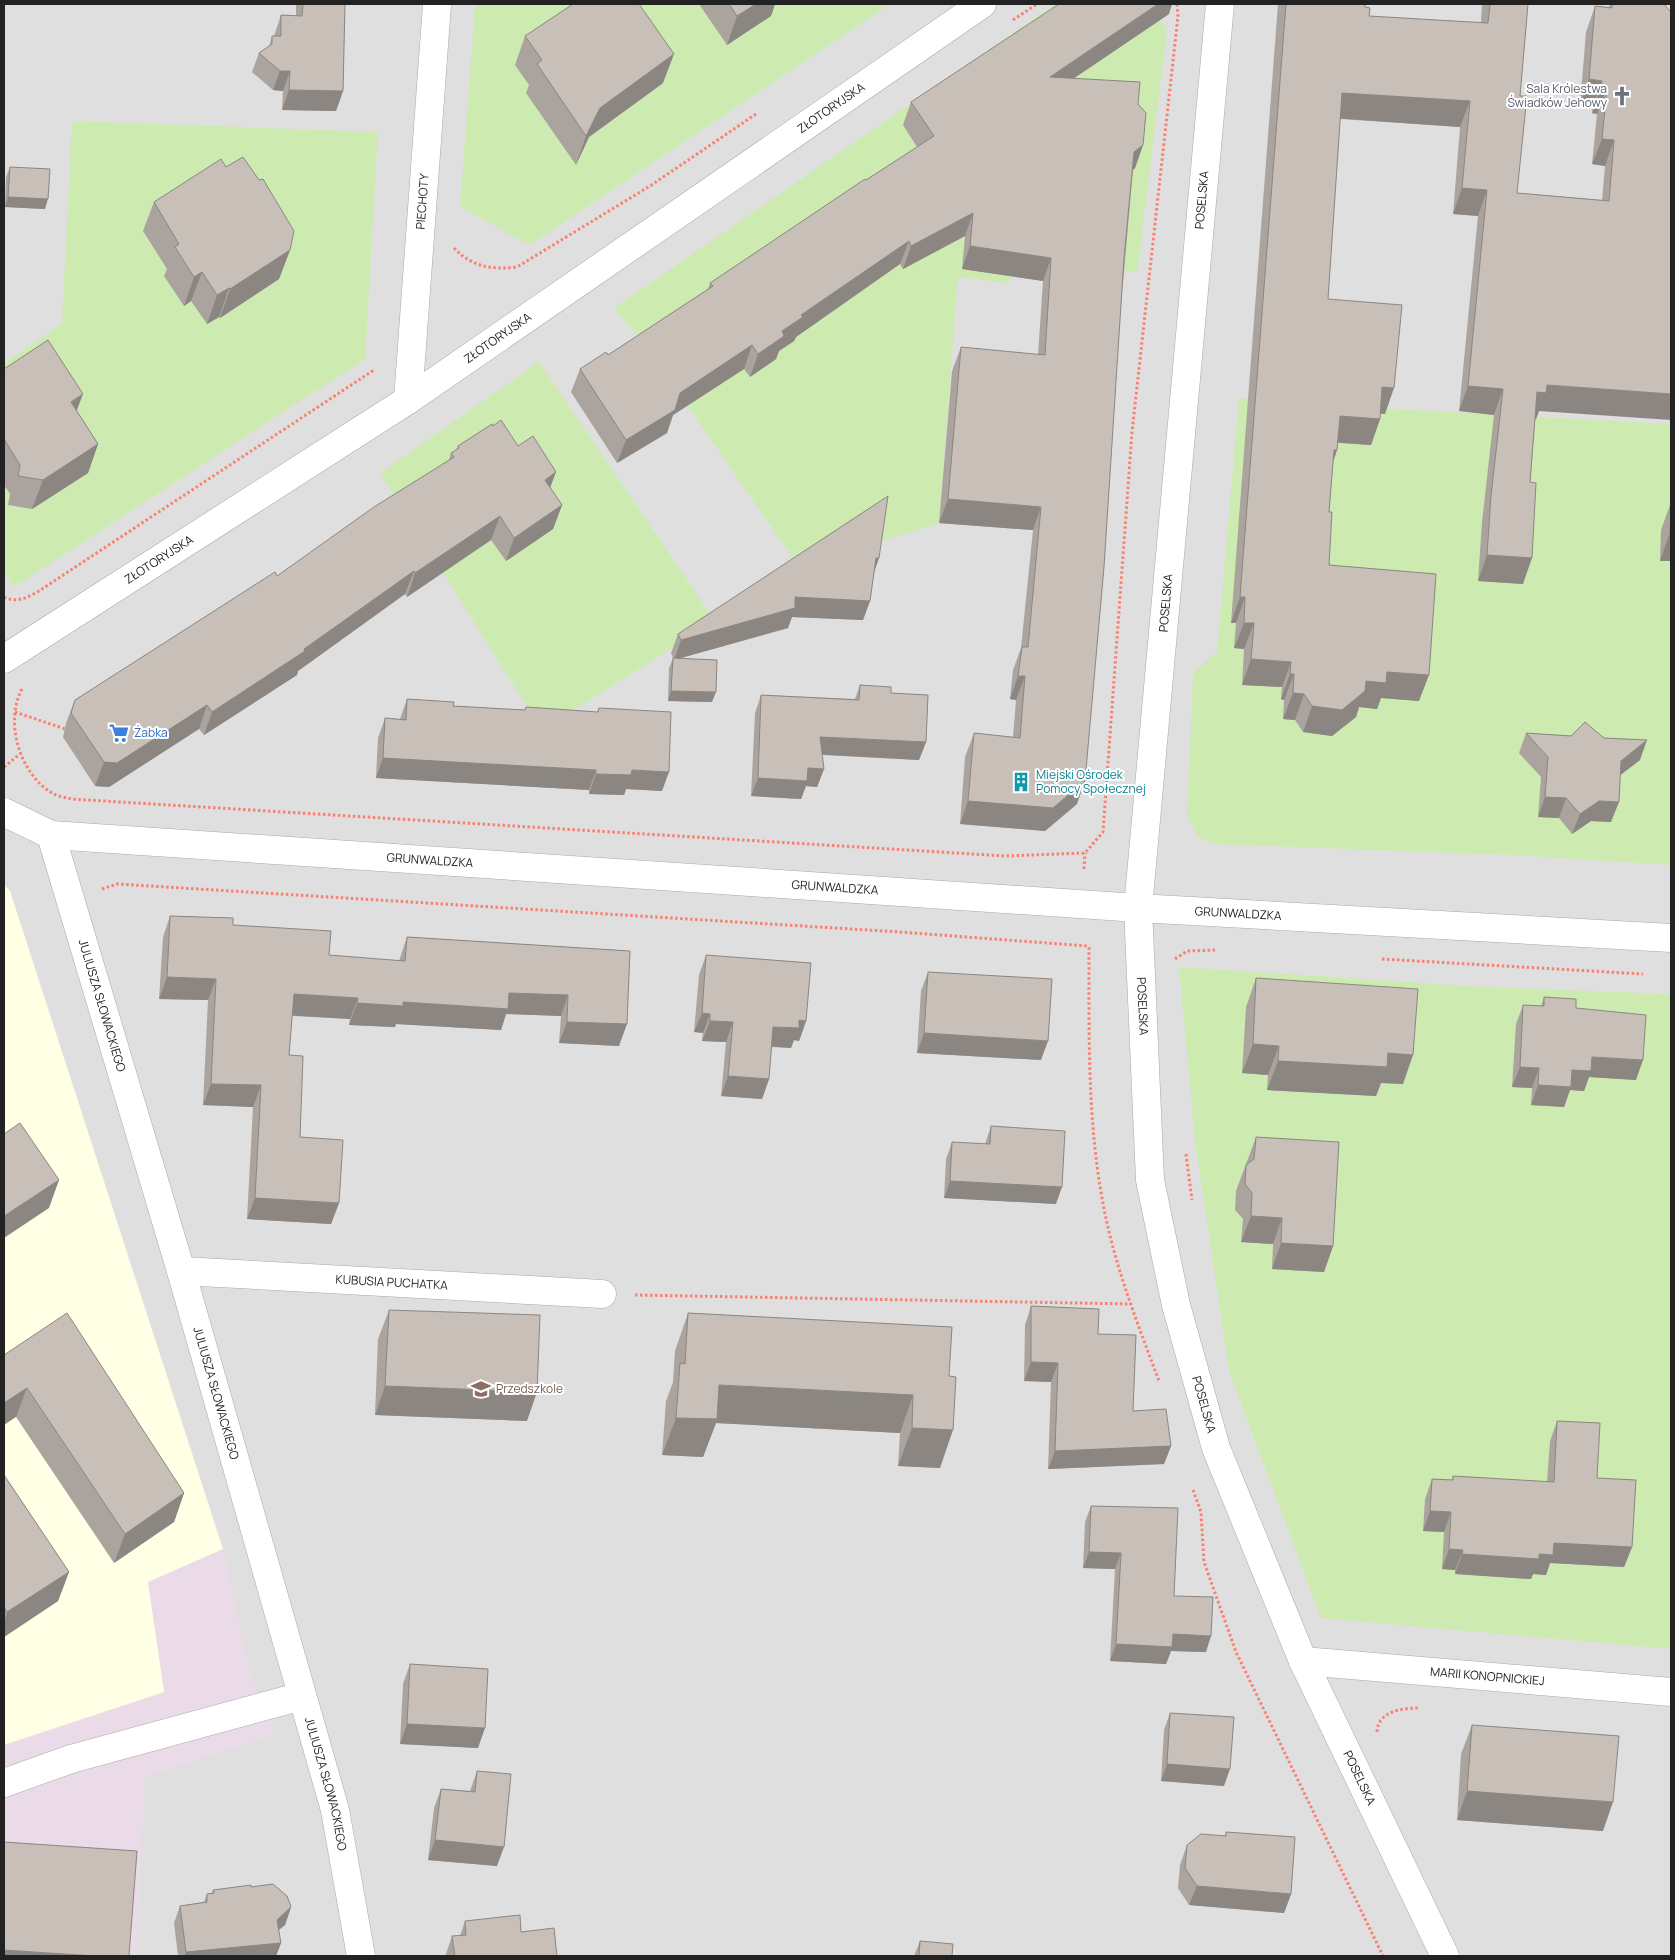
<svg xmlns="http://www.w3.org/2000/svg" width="1675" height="1960" font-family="Manrope,sans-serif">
  <rect width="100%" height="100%" fill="#f2efe9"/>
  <path fill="#e0dfdf" d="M4,4H1671V1956H4Z"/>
  <path fill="#ebdbe8" d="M223,1549L250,1675L275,1734L145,1777L135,1956H4V1745L164,1692L147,1582Z"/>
  <path fill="#ffffe5" d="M4,885L10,891L223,1549L148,1582L164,1692L4,1745Z"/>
  <path fill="#cdebb0" d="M475,4H890L530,245L460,207Z
    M1055,4H1151L1167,31L1137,272L1031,262L1006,283L958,277L939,523L800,568L643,342L614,308Z
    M72,121L378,132L365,359L14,587L4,573V364L62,323Z
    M539,362L715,621L542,730L380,473Z
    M1239,398L1321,405L1671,424V865L1507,855L1214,844L1198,837L1187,815L1193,673L1217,652Z
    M1179,967L1484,987L1671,994V1649L1321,1618L1229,1371L1195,1141Z"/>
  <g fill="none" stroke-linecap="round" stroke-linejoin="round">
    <defs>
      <g id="minor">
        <path id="s1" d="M1220,4L1138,908L1150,1180L1176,1305L1216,1448L1303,1661L1445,1956"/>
        <path id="s2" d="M408,400L437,4"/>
        <path id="s3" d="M4,659L408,400L982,4"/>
        <path id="s4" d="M4,812L51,835L1138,908L1671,938"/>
        <path id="s5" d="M51,835L181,1271L335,1810L361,1956"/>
        <path id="s6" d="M181,1271L602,1294"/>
        <path id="s7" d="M1303,1661L1671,1692"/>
        <path d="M4,1783L71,1759L302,1696"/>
      </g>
    </defs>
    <use href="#minor" stroke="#a9a9a9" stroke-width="29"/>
    <path stroke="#fa8072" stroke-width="3" stroke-dasharray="2.5 2.5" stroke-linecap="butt" d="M1013,20L1037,4
      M454,248C472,267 492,270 517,267L650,186L756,114
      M4,597C17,604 31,596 42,589L374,370
      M22,689C4,722 20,774 52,793C58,797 65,797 71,799L1005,856L1085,853L1103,832L1132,432L1178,16L1177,4
      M15,712L65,729
      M4,767L21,753
      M1084,869L1085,853
      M102,889L117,884L900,932L1087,946L1089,948C1089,1040 1087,1134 1107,1223C1119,1277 1140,1330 1159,1381
      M1175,959L1187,951L1216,950
      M1382,959L1643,974
      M1186,1154L1192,1200
      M635,1295L1131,1304
      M1193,1490L1201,1512L1204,1562L1236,1652L1383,1956
      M1377,1732C1378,1711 1402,1708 1419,1708"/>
    <use href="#minor" stroke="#fff" stroke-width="28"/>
  </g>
  <path fill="#aba49e" d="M296,4H345L343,91L336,111L282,110L283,91L273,90L252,72L259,53L269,47L272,36H274L281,15L296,16Z
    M699,4H775L771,16L727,45Z
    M1278,4H1365V7L1369,16L1481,23L1482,4H1528L1520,96L1517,193L1602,200L1605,166L1592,164L1597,114L1592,113L1593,106L1580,105L1586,32L1595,6L1609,7L1610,4H1664L1671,12L1539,411L1536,419H1535L1523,584L1478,581L1482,522L1494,415L1459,411L1478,216L1453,214L1460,127L1340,119L1328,299L1385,414L1380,413V419L1371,445L1338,443L1337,450L1333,463L1329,512V565L1419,701L1381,698L1377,709L1359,707L1356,717L1332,736L1303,732L1295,720L1283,719L1284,700L1281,699L1282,687L1242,685L1244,649L1234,648L1236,623H1231Z
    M1169,14L1074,78L1138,104L1143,145L1135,168L1133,170L1077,804L1045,831L960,824L965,757L974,733L1013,737L1016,700L1010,699L1013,670L1021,648L1033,530L939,523L952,371L961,347L1038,355L1043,281L962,269L965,236L903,269L900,264L796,337L794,341L779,351L776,359L750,377L744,369L673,415L667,433L617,463L571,392L580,369L608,355L708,289L710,283L917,147L903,125L911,102Z
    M525,36L663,83L589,137L576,165L526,93L529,85L515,65Z
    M10,167L45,209L5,207L6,177Z
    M226,167L290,250L279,279L220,318L219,317L207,324L191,301L184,306L164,276L167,269L143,231L154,202Z
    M4,369L77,411L98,444L88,473L32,509L8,505L10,494L4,485Z
    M493,426L518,446L550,488L562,505L553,529L506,561L491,540L407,597L405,594L298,671L297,675L204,735L199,729L109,787L95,786L63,737L66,723L75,700L277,576L449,460L451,453L456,450L458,446Z
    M1671,502V561H1660L1661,530Z
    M879,558L874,572L870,601L863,620L792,617L788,628L680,658L712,702L668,701L669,668L673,658L671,653L678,634Z
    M860,685L891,693L926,742L919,760L822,755L824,769L817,787L806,786L801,799L751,796L755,713L761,695L855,699Z
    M407,699L453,706L524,710L526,707L597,712L599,708L662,791L626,789L624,795L589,794V790L376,778L378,738L385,718L400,719Z
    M1526,733L1604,738L1640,760L1620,775L1611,822L1591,821L1572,834L1559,818L1538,817L1541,777L1519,753Z
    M170,916L233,925L329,955L399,961L407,937L630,951L619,1046L559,1043L561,1016L506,1014L501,1030L396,1024L395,1027L349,1025L350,1019L292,1016L289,1055L300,1137L339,1203L331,1224L247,1219L253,1107L203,1105L208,1000L159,999L163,937Z
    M706,955L806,1021L799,1041L794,1040L791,1048L771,1047L769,1079L762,1099L721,1096L726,1042L702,1041L703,1033L694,1032L699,975Z
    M928,972L1041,1060L917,1053L921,991Z
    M1256,978L1403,1084L1381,1083L1376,1096L1267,1090L1268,1075L1242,1073L1246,1007Z
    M1544,997L1576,1008L1636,1080L1589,1077L1584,1091L1570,1090L1564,1107L1531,1105L1532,1088L1512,1087L1516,1024L1523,1005L1541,1006Z
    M991,1126L1056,1204L944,1198L946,1159L952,1142L985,1144Z
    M1256,1137L1333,1246L1324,1272L1272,1269L1273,1244L1241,1242L1243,1219L1235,1210L1236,1191Z
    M1031,1306L1098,1334L1133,1411L1171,1446L1164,1464L1048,1469L1051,1382L1024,1381L1025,1325Z
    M389,1310L527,1421L375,1415L378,1339Z
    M688,1313L952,1327L940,1468L898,1466L900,1433L716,1423L703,1457L662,1455L666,1401L673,1382L675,1351Z
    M4,1355L184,1493L174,1522L114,1563L16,1417Z
    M1557,1421L1597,1478L1632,1547L1624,1567L1550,1563L1546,1575L1533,1574L1531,1579L1455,1574V1570L1442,1569L1444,1532L1423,1531L1425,1499L1432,1479L1452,1480L1453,1476L1547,1482L1550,1441Z
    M4,1475L69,1572L58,1601L4,1637Z
    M1091,1506L1174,1596L1206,1652L1171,1651L1166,1664L1110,1661L1115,1569L1083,1568L1085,1522Z
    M410,1664L478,1748L400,1744L403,1684Z
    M1170,1713L1224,1786L1161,1781L1164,1730Z
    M1472,1725L1603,1831L1457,1820L1461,1754Z
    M477,1771L497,1866L428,1860L434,1808L441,1789L470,1791Z
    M1226,1832L1291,1894L1284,1913L1189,1905L1178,1888L1180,1865L1187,1845L1225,1836Z
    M251,1887L291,1907L285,1925L278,1930L281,1943L276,1956H178L174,1923L180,1906L204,1902L207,1894L212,1893L213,1890Z
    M1671,1917V1940H1670Z
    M465,1921L521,1932L557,1956H446V1954L452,1936H460Z
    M920,1941L952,1956H914Z"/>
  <path fill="#8b8681" d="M756,4H775L771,16L727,45L737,16Z
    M1158,4H1172L1169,14L1042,100L1050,77Z
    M674,54L663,83L589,137L576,165L586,136L600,108Z
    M280,71H290L283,91L273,90Z
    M1589,79L1602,81L1593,106L1580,105Z
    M1601,87L1607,88L1597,114L1592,113Z
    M289,90L343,91L336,111L282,110Z
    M1342,93L1470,101L1460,127L1333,118Z
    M1602,139L1614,140L1605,166L1592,164Z
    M1143,145L1135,168L1126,175L1134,152Z
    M1462,188L1487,190L1478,216L1453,214Z
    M8,197L48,199L45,209L5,207Z
    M973,213L965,236L903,269L911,246Z
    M909,241L900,264L796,337L794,341L779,351L776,359L750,377L758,354L782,331L801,315Z
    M970,246L1051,258L1043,281L962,269Z
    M290,250L279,279L220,318L230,289Z
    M202,272L191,301L184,306L194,277Z
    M229,288L219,317L207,324L217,295Z
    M752,345L744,369L673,415L667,433L617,463L626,440L680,393Z
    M1547,385L1671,394V420L1539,411L1536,419L1527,418L1537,392Z
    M1468,386L1503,389L1494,415L1459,411Z
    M1382,387L1394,388L1385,414L1372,413Z
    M83,394L72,423L71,402Z
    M1340,416L1380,419L1371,445L1330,442Z
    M98,444L88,473L32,509L43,480Z
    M1334,450H1337L1328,476Z
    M556,472L547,496L545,480Z
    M948,499L1041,507L1033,530L939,523Z
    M562,505L553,529L506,561L514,538Z
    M500,516L491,540L407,597L415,573Z
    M1670,532H1671V561H1660Z
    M1487,555L1532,558L1523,584L1478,581Z
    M876,558H879L872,578Z
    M414,571L405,594L298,671L297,675L204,735L212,712L304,649Z
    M795,597L870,601L863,620L792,617L788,628L674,660L681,640Z
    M1240,597H1245L1236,623H1231Z
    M1244,623H1254L1244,649L1234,648Z
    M1251,659L1291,662L1282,687L1242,685Z
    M1387,672L1429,675L1419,701L1381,698L1377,709L1359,707L1356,717L1332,736L1303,732L1312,706L1366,681Z
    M1290,674H1294L1284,700L1281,699Z
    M1018,676H1025L1016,700L1010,699Z
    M671,691L716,692L712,702L668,701Z
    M1293,693L1304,694L1295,720L1283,719Z
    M207,705L199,729L109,787L95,786L104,762Z
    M820,737L926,742L919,760L813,754Z
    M1647,740L1640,760L1614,780L1621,761Z
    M383,758L596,770L589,790L376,778Z
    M808,768L824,769L817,787L806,786L801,799L751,796L758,778Z
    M632,770L669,772L662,791L626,789L624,795L589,794L596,774Z
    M1085,781L1077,804L1045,831L960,824L968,801Z
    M1545,797L1566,798L1559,818L1538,817Z
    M1599,801L1619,802L1611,822L1591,821L1572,834L1580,814Z
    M167,977L216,979L208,1000L159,999Z
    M509,993L568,995L561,1016L506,1014L501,1030L396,1024L395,1027L349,1025L357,1003Z
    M294,994L358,998L350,1019L286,1015Z
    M702,1013L710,1014L703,1033L694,1032Z
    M799,1020L806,1021L799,1041L794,1040L791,1048L766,1046L773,1027Z
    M710,1021L733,1022L726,1042L702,1041Z
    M567,1022L627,1024L619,1046L559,1043Z
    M924,1033L1048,1041L1041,1060L917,1053Z
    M1253,1044L1279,1046L1268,1075L1242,1073Z
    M1388,1053L1413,1055L1403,1084L1381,1083L1376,1096L1267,1090L1278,1061Z
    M1592,1057L1643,1060L1636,1080L1589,1077L1584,1091L1570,1090L1564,1107L1531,1105L1538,1085L1572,1070Z
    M1520,1067L1539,1068L1532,1088L1512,1087Z
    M728,1076L769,1079L762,1099L721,1096Z
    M211,1084L261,1085L253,1107L203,1105Z
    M59,1180L49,1208L4,1238V1216Z
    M950,1181L1062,1187L1056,1204L944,1198Z
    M255,1198L339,1203L331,1224L247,1219Z
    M1251,1216L1282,1218L1273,1244L1241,1242Z
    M1281,1243L1333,1246L1324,1272L1272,1269Z
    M1031,1362L1058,1363L1051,1382L1024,1381Z
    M719,1385L913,1395L900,1433L716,1423L703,1457L662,1455L676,1418Z
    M385,1386L537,1392L527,1421L375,1415Z
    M27,1388L16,1417L4,1425V1403Z
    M912,1428L953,1430L940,1468L898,1466Z
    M1171,1446L1164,1464L1048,1469L1055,1451Z
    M184,1493L174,1522L114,1563L125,1534Z
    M1430,1511L1451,1512L1444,1532L1423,1531Z
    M1554,1543L1632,1547L1624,1567L1550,1563L1546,1575L1533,1574L1531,1579L1455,1574L1462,1554H1539Z
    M1449,1549L1463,1550L1455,1570L1442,1569Z
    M1089,1552L1121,1553L1115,1569L1083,1568Z
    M69,1572L58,1601L4,1637V1623L7,1612Z
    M1173,1634L1211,1636L1206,1652L1171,1651L1166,1664L1110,1661L1116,1644Z
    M407,1724L485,1728L478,1748L400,1744Z
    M1167,1764L1230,1769L1224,1786L1161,1781Z
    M1467,1791L1613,1802L1603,1831L1457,1820Z
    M435,1840L504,1847L497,1866L428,1860Z
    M1197,1886L1291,1894L1284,1913L1189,1905Z
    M291,1907L285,1925L270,1937L277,1920Z
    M281,1943L276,1956H185L186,1952Z
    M4,1950L95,1956H4Z"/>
  <path fill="#c7bfb8" stroke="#8b8681" d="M303,4H345L343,91L289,90L290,71H280L259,53L272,44V36H281V15L302,16Z
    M573,4H639L674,54L600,108L586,136L537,64L542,60L525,36Z
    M729,4H756L737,16Z
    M1059,4H1158L1050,77L1140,82L1138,104L1146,113L1143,145L1134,152L1124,258L1104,567L1085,781L1053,808L968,801L974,733L1020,738L1025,676H1018L1022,647H1028L1041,507L948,499L961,347L1045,355L1051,258L970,246L973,213L911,246L909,241L801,315L803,317L782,331L784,336L758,354L752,345L680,393L675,410L626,440L580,369L606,352L608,355L713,286L710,283L737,265L865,179L866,180L934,136L911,102Z
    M1286,4H1365V7L1370,8L1369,16L1488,23L1490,4H1528L1520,96H1527L1517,193L1609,201L1614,140L1602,139L1607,88L1601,87L1602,81L1589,79L1595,6L1612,8V4H1664L1671,12V394L1547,385L1546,393L1537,392L1530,482L1536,483L1532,558L1487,555L1491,496L1503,389L1468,386L1487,190L1462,188L1470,101L1342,93L1328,299L1402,305L1394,388L1382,387L1380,419L1340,416L1337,450H1334L1329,512H1332L1329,565L1436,574L1429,675L1387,672L1386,683L1366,681L1365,691L1342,710L1312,706L1304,694L1293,693L1294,674H1290L1291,662L1251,659L1254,623H1244L1245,597H1240Z
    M243,157L259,180L263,179L294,231L290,250L230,289L229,288L217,295L202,272L194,277L175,247L179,244L154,202L221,159L226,167Z
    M10,167L50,169L48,199L8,197Z
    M48,340L83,394L71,402L98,444L43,480L18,476L20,465L4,439V369Z
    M501,420L518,446L533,436L556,472L545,480L562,505L514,538L500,516L415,573L414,571L304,649L305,651L212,712L207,705L117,763L104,762L71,713L75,700L275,572L277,576L374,507L454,457L451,453L459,448L458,446L492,424L493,426Z
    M888,496L879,558H876L870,601L795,597V608L681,640L678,634Z
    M1671,508V532H1670Z
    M673,658L717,660L716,692L671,691Z
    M860,685L891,687V693L928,695L926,742L820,737L824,769L808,768L807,781L758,778L761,695L859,700Z
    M407,699L454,702L453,706L525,710L526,707L598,712L599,708L671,712L669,772L632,770L631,775L596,774V770L383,758L385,718L406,720Z
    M1585,722L1604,738L1647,740L1621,761L1619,802L1599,801L1580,814L1566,798L1545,797L1548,757L1526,733L1571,736Z
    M170,916L233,918V925L331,931L329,955L405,961L407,937L630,951L627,1024L567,1022L568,995L509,993L508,1009L403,1002V1006L357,1003L358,998L294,994L289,1055L303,1056L300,1137L343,1140L339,1203L255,1198L261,1085L211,1084L216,979L167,977Z
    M706,955L811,963L806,1021L799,1020V1028L773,1027L769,1079L728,1076L733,1022L710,1021V1014L702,1013Z
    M928,972L1052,979L1048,1041L924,1033Z
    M1256,978L1418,989L1413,1055L1388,1053L1387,1067L1278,1061L1279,1046L1253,1044Z
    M1544,997L1576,999V1008L1646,1015L1643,1060L1592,1057L1591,1071L1572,1070L1571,1087L1538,1085L1539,1068L1520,1067L1523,1005L1544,1006Z
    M20,1123L59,1180L4,1216V1134Z
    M991,1126L1065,1131L1062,1187L950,1181L952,1142L990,1144Z
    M1256,1137L1339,1142L1333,1246L1281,1243L1282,1218L1251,1216L1252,1193L1245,1184L1246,1165L1254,1159Z
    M1031,1306L1099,1309L1098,1334L1136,1335L1133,1411L1166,1409L1171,1446L1055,1451L1058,1363L1031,1362Z
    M389,1310L540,1315L537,1392L385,1386Z
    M67,1313L184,1493L125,1534L27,1388L4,1403V1355Z
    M688,1313L952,1327L949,1376L956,1377L953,1430L912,1428L913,1395L719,1385L717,1419L676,1418L680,1363L685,1364Z
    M1557,1421L1600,1423L1597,1478L1636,1480L1632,1547L1554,1543L1553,1555L1539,1554V1559L1462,1554L1463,1550L1449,1549L1451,1512L1430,1511L1432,1479L1453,1480V1476L1554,1482Z
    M4,1475L69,1572L7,1612L4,1607Z
    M1091,1506L1178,1508L1174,1596L1213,1597L1211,1636L1173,1634L1172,1647L1116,1644L1121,1553L1089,1552Z
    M410,1664L488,1669L485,1728L407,1724Z
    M1170,1713L1234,1717L1230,1769L1167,1764Z
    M1472,1725L1619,1736L1613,1802L1467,1791Z
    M477,1771L511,1774L504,1847L435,1840L441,1789L475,1792Z
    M1226,1832L1295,1837L1291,1894L1197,1886L1185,1868L1187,1845L1201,1834L1226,1836Z
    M4,1842L137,1851L129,1956H95L4,1950Z
    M273,1884L287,1896L291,1907L277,1920L281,1943L186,1952L180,1906L207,1902V1894L214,1893L213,1890L251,1885V1887Z
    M520,1915L521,1932L554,1928L557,1956H455L452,1936L466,1935L465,1921Z
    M920,1941L953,1944L952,1956H919Z"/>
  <defs>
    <symbol id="church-bare" viewBox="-9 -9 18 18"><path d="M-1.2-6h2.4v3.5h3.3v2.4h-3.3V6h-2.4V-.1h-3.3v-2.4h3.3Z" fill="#6b7280" stroke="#fff" stroke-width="2.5" paint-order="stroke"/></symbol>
    <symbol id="supermarket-bare" viewBox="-9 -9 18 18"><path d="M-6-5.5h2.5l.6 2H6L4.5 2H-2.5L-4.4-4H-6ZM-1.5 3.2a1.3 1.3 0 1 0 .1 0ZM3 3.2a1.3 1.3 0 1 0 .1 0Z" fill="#3f7fe0" stroke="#fff" stroke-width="2.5" paint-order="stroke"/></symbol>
    <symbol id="building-bare" viewBox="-9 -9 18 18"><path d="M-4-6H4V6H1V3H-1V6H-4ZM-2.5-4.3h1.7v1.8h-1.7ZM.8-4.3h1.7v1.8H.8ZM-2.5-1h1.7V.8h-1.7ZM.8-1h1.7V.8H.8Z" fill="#0f9aa8" stroke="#fff" stroke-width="2.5" paint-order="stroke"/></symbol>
    <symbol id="school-bare" viewBox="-9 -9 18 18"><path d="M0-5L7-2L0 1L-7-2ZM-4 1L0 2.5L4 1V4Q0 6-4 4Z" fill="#8d6e63" stroke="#fff" stroke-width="2.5" paint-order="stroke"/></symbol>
  </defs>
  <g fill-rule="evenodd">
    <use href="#church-bare" x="1608" y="82" width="28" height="28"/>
    <use href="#supermarket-bare" x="105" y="719" width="28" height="28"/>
    <use href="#building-bare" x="1007" y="768" width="28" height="28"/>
    <use href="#school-bare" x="467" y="1375" width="28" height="28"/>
  </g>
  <g text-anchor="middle" stroke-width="4" stroke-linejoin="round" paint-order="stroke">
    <g font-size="12" fill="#5b616d" stroke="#fff" text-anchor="end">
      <text x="1607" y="93">Sala Królestwa<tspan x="1607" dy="14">Świadków Jehowy</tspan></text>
    </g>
    <g font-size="12" fill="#222" stroke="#fff">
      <text dy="4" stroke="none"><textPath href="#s3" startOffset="994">ZŁOTORYJSKA</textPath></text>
      <text transform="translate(1202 200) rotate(-85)" y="4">POSELSKA</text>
      <text dy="4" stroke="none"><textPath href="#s2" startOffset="199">PIECHOTY</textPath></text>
      <text dy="4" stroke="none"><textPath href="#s3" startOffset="589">ZŁOTORYJSKA</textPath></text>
      <text dy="4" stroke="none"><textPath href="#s3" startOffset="184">ZŁOTORYJSKA</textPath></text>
      <text transform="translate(1166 603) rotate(-85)" y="4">POSELSKA</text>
      <text dy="4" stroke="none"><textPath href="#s4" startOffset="432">GRUNWALDZKA</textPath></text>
      <text dy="4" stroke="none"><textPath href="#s4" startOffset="838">GRUNWALDZKA</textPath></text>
      <text dy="4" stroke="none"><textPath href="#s4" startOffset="1242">GRUNWALDZKA</textPath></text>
      <text dy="4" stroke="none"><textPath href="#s5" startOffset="178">JULIUSZA SŁOWACKIEGO</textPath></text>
      <text dy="4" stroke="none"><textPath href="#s1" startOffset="1006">POSELSKA</textPath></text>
      <text dy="4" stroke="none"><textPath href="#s6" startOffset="211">KUBUSIA PUCHATKA</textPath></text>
      <text dy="4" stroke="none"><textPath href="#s5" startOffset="582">JULIUSZA SŁOWACKIEGO</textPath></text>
      <text dy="4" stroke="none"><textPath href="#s1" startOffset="1411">POSELSKA</textPath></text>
      <text dy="4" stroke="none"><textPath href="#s7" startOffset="185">MARII KONOPNICKIEJ</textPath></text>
      <text dy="4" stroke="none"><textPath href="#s1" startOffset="1816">POSELSKA</textPath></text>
      <text dy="4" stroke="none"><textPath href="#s5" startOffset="988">JULIUSZA SŁOWACKIEGO</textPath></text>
    </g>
    <g font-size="12" fill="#366cbe" stroke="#fff" text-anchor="start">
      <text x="134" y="737">Żabka</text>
    </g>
    <g font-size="12" fill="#0d838f" stroke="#fff" text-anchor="start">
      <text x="1036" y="779">Miejski Ośrodek<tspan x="1036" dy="14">Pomocy Społecznej</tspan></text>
    </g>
    <g font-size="12" fill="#785e54" stroke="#fff" text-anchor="start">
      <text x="496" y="1393">Przedszkole</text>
    </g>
  </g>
  <rect width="1675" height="1960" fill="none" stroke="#222222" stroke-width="10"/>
</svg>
